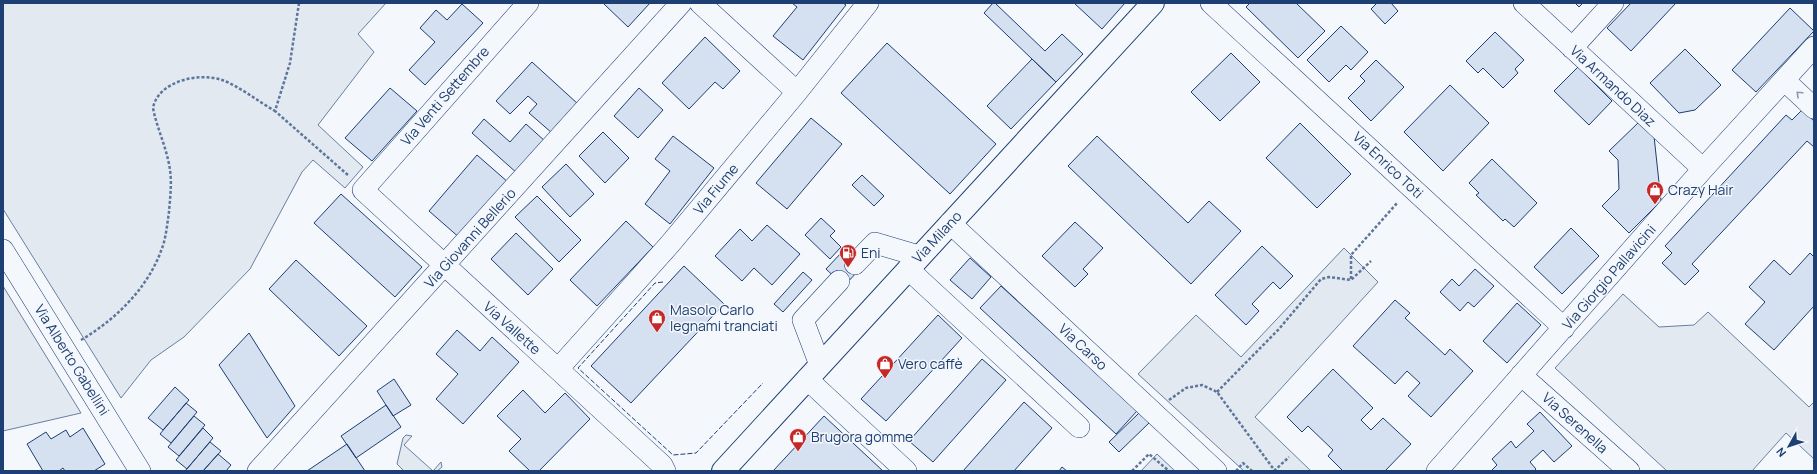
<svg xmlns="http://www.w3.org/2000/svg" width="1817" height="474" font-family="Manrope,sans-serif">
  <rect width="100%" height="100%" fill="#f4f7fb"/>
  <path fill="#e3e9f0" stroke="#687fa3" d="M3,3H386L358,34L374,52L318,125L363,167L345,188L313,160L302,172L250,269L184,337L151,360L121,398L3,209Z
    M1344,248L1378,282L1255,417L1311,471H1244L1138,374L1196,315L1241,357Z
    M3,286L81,413L3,431Z
    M1623,294L1659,327L1694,325L1708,312L1809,407L1814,402V459L1786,433L1752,471H1667L1555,368Z
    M406,435L412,436L404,445L433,471L441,462L442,467L437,471H404L397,464L403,438Z
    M1157,454L1175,471H1141Z"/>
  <path fill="#d5e0f0" stroke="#1d3f73" d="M606,3H650L628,27L604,4Z
    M792,3H843L846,5L803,60L773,36L797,7Z
    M993,3H995L1045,51L1062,34L1083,54L1056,82L984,13Z
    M1074,3H1125L1102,29Z
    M1250,3H1296L1325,31L1298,58L1246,7Z
    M1377,3H1391L1398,11L1385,24L1371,9Z
    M1575,3H1583L1579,7Z
    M1631,3H1676L1631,51L1607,28Z
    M462,4L483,23L425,85L409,70L435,42L420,28L436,10L447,20Z
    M1790,8L1814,31L1756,92L1732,70Z
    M1341,26L1368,52L1351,70L1346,65L1329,82L1307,60Z
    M1495,32L1524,60L1515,69L1518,73L1503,88L1483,68L1478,73L1466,61Z
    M705,37L740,71L723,89L715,82L689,109L662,83Z
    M887,43L996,144L950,194L841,93Z
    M1685,49L1721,85L1695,110L1679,113L1650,83Z
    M1231,53L1260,82L1220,121L1191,92Z
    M1032,59L1056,82L1011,129L987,106Z
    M1376,60L1404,87L1371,121L1348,98L1365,81L1360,76Z
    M532,62L578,104L552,133L529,113L537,104L528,96L510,114L496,101Z
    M1578,67L1612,101L1589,125L1554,91Z
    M1450,85L1489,123L1443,171L1404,132Z
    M390,88L417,111L372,161L345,138Z
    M639,88L663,110L638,138L614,116Z
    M1802,110L1814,121V147L1807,141L1692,264L1699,271L1685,285L1662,263L1672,253L1665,246L1786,115L1792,120Z
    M811,118L842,144L787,209L756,183Z
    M484,119L510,142L526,124L546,142L518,174L472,133Z
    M1639,122L1654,136L1661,201L1629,233L1602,206L1619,189L1618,160L1609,151Z
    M1300,123L1351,174L1317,208L1266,158Z
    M603,132L629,158L605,183L579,156Z
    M673,136L714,168L670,224L645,204L670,171L655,159Z
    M1097,136L1188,223L1209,201L1241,231L1191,284L1068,166Z
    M477,155L509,183L461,239L429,211Z
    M1492,159L1537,203L1514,227L1505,219L1503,221L1476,195L1479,193L1469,183Z
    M566,164L594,194L570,217L542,187Z
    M862,175L884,196L874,206L852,185Z
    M341,194L422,267L395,297L314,223Z
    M537,196L581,240L559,262L515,217Z
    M821,218L835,231L830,236L841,247L830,259L805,235Z
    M626,221L653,247L597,306L570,280Z
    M1075,222L1103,248L1083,269L1088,274L1075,287L1042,256Z
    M767,225L800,254L772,285L754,268L742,281L715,256L740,229L752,241Z
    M1571,228L1599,256L1562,294L1534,267Z
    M516,233L553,269L528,295L491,259Z
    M1262,246L1293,276L1280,289L1273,282L1252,304L1259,311L1246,325L1215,295Z
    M842,252L860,269L844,286L826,269Z
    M1810,253L1814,257V306L1774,350L1745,324L1765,302L1749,287L1774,260L1790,275Z
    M970,258L991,277L972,299L950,280Z
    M296,260L367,326L339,356L269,289Z
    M684,266L724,304L631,403L591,366Z
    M1475,269L1494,286L1474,307L1468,302L1460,311L1440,292L1452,279L1459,286Z
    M803,272L812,280L783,312L774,304Z
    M1001,286L1137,411L1116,434L980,308Z
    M1395,300L1410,313L1405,318L1445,355L1450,349L1473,371L1431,417L1408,396L1420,383L1407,371L1395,384L1353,346Z
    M1517,303L1541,325L1507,363L1483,341Z
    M938,315L962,338L886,421L861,399Z
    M457,330L480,351L492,337L519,362L463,424L436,399L458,374L436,354Z
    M249,333L295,406L267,438L219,365Z
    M982,359L1006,380L933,462L909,441Z
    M1333,369L1373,408L1361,420L1371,430L1383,418L1411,444L1385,471H1343L1328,456L1333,450L1308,426L1302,432L1287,417Z
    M394,379L411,405L393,416L377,391Z
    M175,387L189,400L163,430L148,418Z
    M523,390L545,413L565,393L590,419L539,471H530L509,451L521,439L497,416Z
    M1024,402L1052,428L1014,471H963Z
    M186,403L197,412L171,443L160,434Z
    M386,405L401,427L356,458L341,436Z
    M1540,412L1572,446L1554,462L1543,450L1530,462L1536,469L1534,471H1491L1497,465L1492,459L1511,441L1516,448L1534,431L1527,424Z
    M1139,413L1149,423L1119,452L1109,442Z
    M194,416L205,425L179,456L168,447Z
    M824,416L883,471H773Z
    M83,428L105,464L94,471H65L63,468L59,471H43L27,444L46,432L51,439L66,430L70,437Z
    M203,428L213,438L187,469L176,460Z
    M210,442L221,451L203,471H185Z
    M347,444L365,471H307Z
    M218,454L231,465L226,471H203Z
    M1062,467L1067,471H1059Z"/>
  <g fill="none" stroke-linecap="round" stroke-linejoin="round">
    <defs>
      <path id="minor" d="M528,3L363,190L662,465L665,471
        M700,3L797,92
        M1211,3L1564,328
        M1524,3L1703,169
        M1572,48L1613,3
        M1784,80L1814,108
        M950,223L1216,471
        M3,250L140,471
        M855,264L875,243L919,256
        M908,269L1079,427
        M820,365L803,320L839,281
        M558,369L670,244L797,92L868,3
        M1521,375L1629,471
        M807,379L906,471
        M258,471L681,3
        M1437,471L1703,169L1814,47"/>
      <path id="major" d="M723,471L1153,3"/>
    </defs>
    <use href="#minor" stroke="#1d3f73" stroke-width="22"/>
    <use href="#major" stroke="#1d3f73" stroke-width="24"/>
    <path stroke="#5e769c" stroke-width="2.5" stroke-dasharray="3 2" stroke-linecap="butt" d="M299,3L290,63L275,111L349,176
      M1351,279V255L1398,202
      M81,340C115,320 147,289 161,251C166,239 167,225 169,212C170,198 172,184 170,170C167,148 157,129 153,108C158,81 199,72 222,80C239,86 259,102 275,111
      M1217,392L1279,329L1321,279L1329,277L1351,280L1371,261
      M1169,400L1186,388L1202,385L1217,392L1275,471
      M1132,471L1149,454L1169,471
      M1236,471L1243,463L1252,471
      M1274,471L1289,457"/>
    <use href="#minor" stroke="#f4f7fb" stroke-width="21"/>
    <use href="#major" stroke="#f4f7fb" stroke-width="22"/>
    <path stroke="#1d3f73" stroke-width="1" stroke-dasharray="5 2" stroke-linecap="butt" d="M663,282L655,283L578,368L673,455L696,453L763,383"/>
  </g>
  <defs><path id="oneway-chevron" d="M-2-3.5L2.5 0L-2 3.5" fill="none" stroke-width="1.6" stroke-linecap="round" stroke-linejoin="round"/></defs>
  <use stroke="#889bb7" href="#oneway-chevron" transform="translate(1799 94) rotate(-137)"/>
  <defs>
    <symbol id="shop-pin" viewBox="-11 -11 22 30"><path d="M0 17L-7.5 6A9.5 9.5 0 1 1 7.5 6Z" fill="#c62828" stroke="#f4f7fb"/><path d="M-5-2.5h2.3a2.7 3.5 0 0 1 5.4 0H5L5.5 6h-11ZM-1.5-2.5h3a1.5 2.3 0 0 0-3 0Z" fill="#fff"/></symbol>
    <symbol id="fuel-pin" viewBox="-11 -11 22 30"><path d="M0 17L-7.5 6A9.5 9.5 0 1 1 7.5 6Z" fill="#c62828" stroke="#f4f7fb"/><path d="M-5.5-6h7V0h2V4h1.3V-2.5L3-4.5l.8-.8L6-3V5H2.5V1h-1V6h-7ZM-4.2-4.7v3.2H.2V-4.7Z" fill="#fff"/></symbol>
  </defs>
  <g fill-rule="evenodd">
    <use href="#shop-pin" x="1645" y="180" width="20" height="27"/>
    <use href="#fuel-pin" x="838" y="243" width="20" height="27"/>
    <use href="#shop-pin" x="647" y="308" width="20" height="27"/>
    <use href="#shop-pin" x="875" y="354" width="20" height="27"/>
    <use href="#shop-pin" x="788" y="427" width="20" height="27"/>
  </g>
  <g text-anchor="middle" stroke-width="3" stroke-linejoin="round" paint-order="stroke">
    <g font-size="14" fill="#1d3f73" stroke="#f4f7fb">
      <text transform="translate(1613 86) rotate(43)" y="5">Via Armando Diaz</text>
      <text transform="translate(445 96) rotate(-49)" y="5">Via Venti Settembre</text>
      <text transform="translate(1388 165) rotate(43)" y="5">Via Enrico Toti</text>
      <text transform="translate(716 189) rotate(-50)" y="5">Via Fiume</text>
      <text transform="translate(937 237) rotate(-47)" y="5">Via Milano</text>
      <text transform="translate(470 238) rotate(-48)" y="5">Via Giovanni Bellerio</text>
      <text transform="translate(1609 277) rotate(-49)" y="5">Via Giorgio Pallavicini</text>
      <text transform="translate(512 328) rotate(42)" y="5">Via Vallette</text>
      <text transform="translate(1083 347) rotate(43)" y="5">Via Carso</text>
      <text transform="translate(72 360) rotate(58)" y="5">Via Alberto Gabellini</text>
      <text transform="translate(1575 423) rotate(42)" y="5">Via Serenella</text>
    </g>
    <g font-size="14" fill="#1d3f73" stroke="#f4f7fb" text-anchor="start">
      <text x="1668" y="195">Crazy Hair</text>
      <text x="861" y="258">Eni</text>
      <text x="670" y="315">Masolo Carlo<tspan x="670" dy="16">legnami tranciati</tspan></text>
      <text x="898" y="369">Vero caffè</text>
      <text x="811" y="442">Brugora gomme</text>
    </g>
  </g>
  <rect width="1817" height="474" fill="none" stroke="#1d3f73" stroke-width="8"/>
  <g transform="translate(1789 446) rotate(231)" stroke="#f4f7fb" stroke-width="3" paint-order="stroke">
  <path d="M0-3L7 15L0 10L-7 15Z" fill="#1d3f73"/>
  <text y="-6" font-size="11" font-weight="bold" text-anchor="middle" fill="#1d3f73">N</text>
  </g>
</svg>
